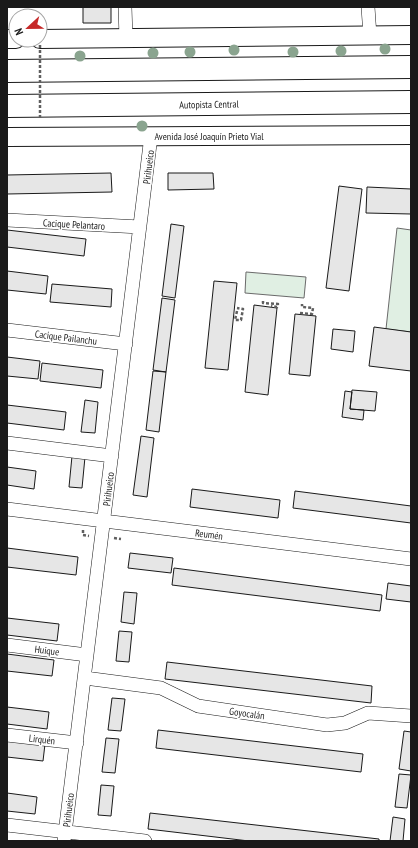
<svg xmlns="http://www.w3.org/2000/svg" width="418" height="848" font-family="'PT Sans Narrow',sans-serif">
  <rect width="100%" height="100%" fill="#fff"/>
  <path fill="#e0efe3" stroke="#6a6a6a" d="M397,228L411,230V332L386,329Z
    M246,272L306,277L304,298L245,293Z"/>
  <path fill="#e6e6e6" stroke="#1a1a1a" d="M83,7H111V23H83Z
    M111,173L112,192L7,194V175Z
    M168,173H213L214,189L168,190Z
    M339,186L362,189L349,291L326,288Z
    M367,187L411,189V214L366,213Z
    M171,224L184,226L175,298L162,296Z
    M7,230L86,239L84,256L7,247Z
    M7,271L48,276L46,294L7,290Z
    M214,281L237,283L228,370L205,368Z
    M52,284L112,289L111,307L50,302Z
    M162,298L175,300L166,372L153,370Z
    M254,305L277,308L268,395L245,392Z
    M295,314L316,316L310,376L289,374Z
    M374,327L411,332V371L369,366Z
    M333,329L355,331L353,352L331,349Z
    M7,357L40,361L38,379L7,376Z
    M42,363L103,370L101,388L40,381Z
    M153,371L166,372L159,432L146,430Z
    M352,390L377,392L375,411L350,409Z
    M345,391L352,392L350,409L364,410L363,420L342,417Z
    M85,400L98,402L95,433L81,432Z
    M7,405L66,412L64,430L7,423Z
    M141,436L154,438L147,497L133,495Z
    M72,456L85,457L82,488L69,487Z
    M7,467L36,471L34,489L7,485Z
    M192,489L280,500L278,518L190,507Z
    M295,491L411,506V523L293,508Z
    M7,548L78,557L76,575L7,567Z
    M130,553L173,558L171,573L128,568Z
    M174,568L382,595L380,611L172,585Z
    M388,583L411,586V602L386,599Z
    M124,592L137,593L134,624L121,622Z
    M7,618L59,624L57,641L7,635Z
    M119,631L132,632L129,662L116,661Z
    M7,654L54,660L52,676L7,671Z
    M167,662L372,686L371,703L165,679Z
    M112,698L125,699L121,731L108,730Z
    M7,707L49,712L47,729L7,724Z
    M158,730L363,754L361,772L156,748Z
    M404,731L411,732V771L399,769Z
    M106,738L119,739L115,773L102,772Z
    M7,740L45,744L43,761L7,757Z
    M399,774L411,775L407,808L395,807Z
    M101,785L114,786L111,816L98,815Z
    M7,793L37,797L35,814L7,811Z
    M150,813L379,839V841H249L148,829Z
    M393,817L405,819L403,841H390Z"/>
  <g fill="none" stroke-linecap="round" stroke-linejoin="round">
    <defs>
      <path id="street" d="M125,7L126,38
        M368,7L370,36
        M7,220L140,227
        M7,330L126,344
        M7,443L112,456
        M7,509L411,559
        M7,645L87,655
        M85,678L161,688L198,706L327,725L345,723L368,713L411,716
        M7,735L77,743
        M7,825L145,841
        M64,841L151,136"/>
      <path id="secondary" d="M7,39H16
        M40,39L411,35
        M7,137L411,135"/>
      <path id="highway" d="M7,71L411,67
        M7,106L411,102"/>
    </defs>
    <use href="#street" stroke="#1a1a1a" stroke-width="14"/>
    <use href="#secondary" stroke="#1a1a1a" stroke-width="20"/>
    <use href="#highway" stroke="#1a1a1a" stroke-width="24"/>
    <path stroke="#5f5f5f" stroke-width="2.5" stroke-dasharray="3 2" stroke-linecap="butt" d="M263,301V303L278,304L277,307L271,306
      M237,311L235,320H241L243,309L237,308
      M300,313L312,314L313,308L302,307V304
      M83,530V535L89,536
      M114,538L121,539"/>
    <use href="#street" stroke="#fff" stroke-width="13"/>
    <use href="#secondary" stroke="#fff" stroke-width="18"/>
    <use href="#highway" stroke="#fff" stroke-width="22"/>
    <path stroke="#5f5f5f" stroke-width="2.5" stroke-dasharray="3 2" stroke-linecap="butt" d="M40,45V119"/>
  </g>
  <g fill="#8aa48f">
    <circle cx="385" cy="49" r="5.5"/>
    <circle cx="234" cy="50" r="5.5"/>
    <circle cx="341" cy="51" r="5.5"/>
    <circle cx="190" cy="52" r="5.5"/>
    <circle cx="293" cy="52" r="5.5"/>
    <circle cx="153" cy="53" r="5.5"/>
    <circle cx="80" cy="56" r="5.5"/>
    <circle cx="142" cy="126" r="5.5"/>
  </g>
  <g text-anchor="middle" stroke-width="3" stroke-linejoin="round" paint-order="stroke">
    <g font-size="10" fill="#1a1a1a" stroke="#fff">
      <text transform="translate(209 104) rotate(-1)" y="4">Autopista Central</text>
      <text x="209" y="140">Avenida José Joaquín Prieto Vial</text>
      <text transform="translate(148 167) rotate(-83)" y="4">Pirihueico</text>
      <text transform="translate(74 224) rotate(3)" y="4">Cacique Pelantaro</text>
      <text transform="translate(66 337) rotate(7)" y="4">Cacique Pailanchu</text>
      <text transform="translate(108 489) rotate(-83)" y="4">Pirihueico</text>
      <text transform="translate(209 534) rotate(7)" y="4">Reumén</text>
      <text transform="translate(47 650) rotate(7)" y="4">Huique</text>
      <text transform="translate(247 713) rotate(8)" y="4">Goyocalán</text>
      <text transform="translate(42 739) rotate(6)" y="4">Lirquén</text>
      <text transform="translate(68 810) rotate(-83)" y="4">Pirihueico</text>
    </g>
  </g>
  <rect width="418" height="848" fill="none" stroke="#1a1a1a" stroke-width="16"/>
  <g transform="translate(28 28) rotate(248)"><circle r="19" fill="#ffffff" stroke="#a3a3a3"/>
  <path d="M0-3L7 15L0 10L-7 15Z" fill="#c62828"/>
  <text y="-6" font-size="11" font-weight="bold" text-anchor="middle" fill="#1a1a1a">N</text>
  </g>
</svg>
